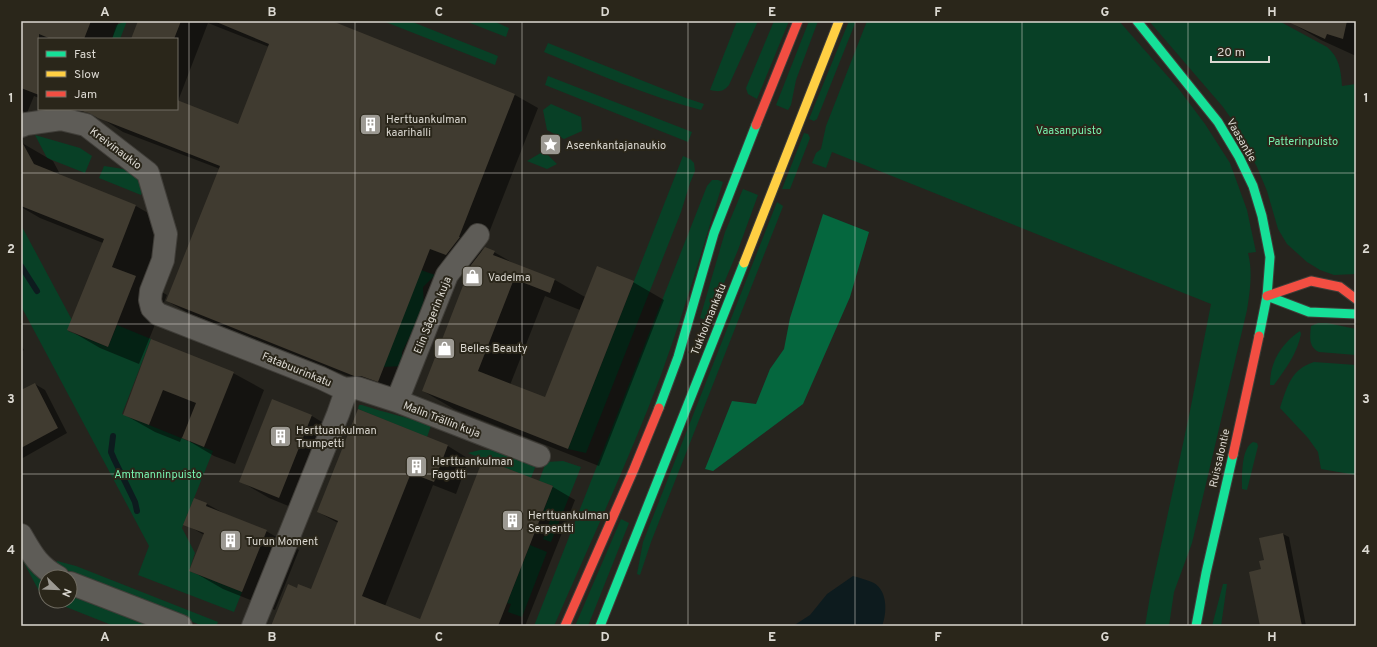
<svg xmlns="http://www.w3.org/2000/svg" width="1377" height="647" font-family="Overpass,sans-serif">
  <rect width="100%" height="100%" fill="#26241e"/>
  <path fill="#084026" d="M127,21L120,39H112L116,25Z
    M383,21H410L498,56L495,65Z
    M465,21H493L509,28L506,37Z
    M737,21H758L729,85C723,92 719,92 710,90Z
    M774,21H789L757,99L748,94L746,88Z
    M809,21H818L796,80L791,105L788,110L776,105Z
    M849,21H856L817,119L814,121L809,119Z
    M867,21H1119L1178,88L1205,124L1230,163L1247,210L1256,252L1248,253C1253,272 1250,291 1247,310L1192,543L1174,592L1169,626H1145L1150,596L1189,416L1211,304L832,152L826,168L812,163L816,153L821,149L826,126Z
    M1149,21H1279L1327,47C1339,57 1341,70 1342,86L1356,84V274L1334,275L1320,270L1307,262L1287,244L1278,229L1267,191L1257,167L1235,124L1223,107Z
    M548,43L686,98L704,104L701,110C647,96 596,73 544,52Z
    M548,76L692,132L688,142L545,85Z
    M551,104L581,117L582,131L564,139L547,130L543,110Z
    M804,133L808,134L810,138L790,189H782Z
    M35,135L80,148L92,156L85,173L47,158Z
    M544,151L557,164L547,169L527,161Z
    M683,156L690,159L694,163L695,171L690,183L681,212L586,453L568,449Z
    M104,166L136,171L146,181L141,195L99,178Z
    M712,180H718L723,182C703,247 684,312 661,375C629,460 590,543 554,626H534L707,186Z
    M743,189L758,195L738,250L708,321L700,318L725,232Z
    M777,202L783,206L782,209L651,542L640,575L637,574L643,542Z
    M21,225L72,320L68,331L108,347L117,325L151,339L122,414L213,451L182,528L195,553L189,571L242,592L234,612L138,575L149,546L21,306Z
    M421,270L435,275L423,287L424,308L402,352V366L383,367Z
    M1318,323H1327L1356,329V355L1319,352C1308,347 1310,336 1311,326Z
    M1300,331L1301,334C1297,354 1286,368 1274,385H1270C1270,362 1281,344 1300,331Z
    M1314,362L1356,365V475L1321,469L1318,452L1308,438L1280,408C1287,387 1291,369 1314,362Z
    M359,405H362C385,413 409,417 431,426L427,437L358,409Z
    M1253,442L1257,443L1258,446L1247,490L1242,489C1242,477 1241,448 1253,442Z
    M480,450H490L521,456L536,465L531,478L468,453Z
    M563,461L581,467L551,542L543,539L551,518L542,515L553,486L539,481L546,462Z
    M621,519L629,523L588,626H575Z
    M530,545L547,552L522,617L508,612L511,604L507,603Z
    M26,559L46,580V597L39,591L23,561Z
    M57,561L76,566L218,622L216,626H203L73,575L55,565Z
    M1223,584H1227L1221,626H1212Z
    M70,592L156,626H114L51,601H70Z"/>
  <path fill="#05673e" d="M823,214L869,232L850,297L803,404L713,471L705,469L732,401L756,404L770,369L784,349L790,318Z"/>
  <path fill="#0d1b1e" d="M853,576C860,578 868,580 874,583C888,591 887,614 882,626H793L810,615L827,594Z"/>
  <path fill="#0007" fill-rule="evenodd" d="M21,21H119L112,39H39V98L34,96L27,113L21,110Z
    M139,21H329L515,95L538,108L481,253L494,252L518,266L555,280L585,297L633,282L664,300L599,466L454,409L423,391L473,264L470,268L453,261L401,394L378,388L190,314L167,301L220,169L123,132L101,118L104,109H177V39H132ZM208,23L269,47L239,126L178,101ZM545,296L580,310L545,399L510,385Z
    M1288,21H1356V56L1321,40Z
    M66,109H85L83,115Z
    M22,143L53,161L61,176L136,206L167,224L144,282L167,295L139,364L100,348L69,330L103,243L40,218L21,207V144Z
    M152,341L233,373L264,390L235,464L214,456L182,437L180,442L155,432L125,415Z
    M21,345L24,350L21,352Z
    M35,384L45,390L67,433L21,459V391Z
    M272,400L312,416L340,433L308,514L269,498L240,481Z
    M358,411L448,446L469,459L456,494L433,485L385,606L420,620L484,460L553,487L575,500L525,626H272L297,589L312,590L338,523L318,512Z
    M195,499L207,504L225,514L266,531L299,550L275,610L223,589L190,570L204,535L185,524Z
    M1283,534L1289,537L1306,626H1261L1262,570L1265,561L1260,538Z"/>
  <g fill="none" stroke-linecap="round" stroke-linejoin="round">
    <path stroke="#0d1b1e" stroke-width="6" d="M21,266L37,291
      M113,436L111,452L114,459L135,502L137,511"/>
  </g>
  <path fill="#403b30" d="M21,21H91L84,39H51L39,34V95L21,88Z
    M138,21H181L174,39H131Z
    M214,21H332L515,94L459,237H460L446,255L430,249L378,382L361,376H354L166,301L220,166L98,118L89,113L77,110L177,109V100L238,124L269,44Z
    M1286,21H1347L1343,39L1327,34L1325,39Z
    M21,140L34,164L136,205L112,267L136,276L108,347L67,330L104,239L21,206Z
    M485,247L495,251L493,255L555,279L550,293L514,279L478,371L545,397L597,266L634,281L568,449L422,391L471,265Z
    M151,339L234,372L204,447L182,438L196,403L163,390L149,425L123,415Z
    M35,383L58,428L21,448V390Z
    M272,399L312,415L279,498L239,482Z
    M358,409L448,445L434,482L411,473L362,596L420,619L483,459L553,486L498,626H271L288,584L297,588L298,584L311,589L338,521L317,512Z
    M194,498L207,503L206,506L267,530L242,592L189,571L204,533L183,525Z
    M1283,533L1302,626H1260L1249,572L1261,569L1259,561L1264,560L1259,538Z"/>
  <g fill="none" stroke-linecap="round" stroke-linejoin="round">
    <defs>
      <path id="street" d="M21,126L26,124L61,119L86,125L148,173L166,234L163,260L151,291L150,300L152,308L158,314L321,378L344,389V397L338,414L253,626
        M344,389L357,388L397,401L539,456
        M397,401L447,275L478,235
        M21,535C32,554 38,566 58,577
        M70,583L181,626"/>
      <path id="fast" d="M1137,21L1218,122L1239,157L1253,186L1262,216L1270,257L1267,296L1259,336
        M1267,296L1309,312L1356,314
        M659,408L678,357L714,233L756,125
        M600,626L744,263
        M1196,626L1206,573L1233,455"/>
      <path id="slow" d="M744,263L839,21"/>
      <path id="jam" d="M756,125L798,21
        M1267,296L1311,281L1340,287L1356,299
        M1233,455L1259,336
        M565,626L634,469L659,408"/>
    </defs>
    <use href="#street" stroke="#403e39" stroke-width="24"/>
    <use href="#fast" stroke="#403e39" stroke-width="11"/>
    <use href="#slow" stroke="#403e39" stroke-width="11"/>
    <use href="#jam" stroke="#403e39" stroke-width="11"/>
    <use href="#street" stroke="#5e5c57" stroke-width="22"/>
    <use href="#fast" stroke="#16e098" stroke-width="9"/>
    <use href="#slow" stroke="#ffcf43" stroke-width="9"/>
    <use href="#jam" stroke="#f24e42" stroke-width="9"/>
  </g>
  <path fill="none" stroke="#dbd8d1" stroke-width="1" stroke-opacity="0.55" d="M189,21V626M355,21V626M522,21V626M688,21V626M855,21V626M1022,21V626M1188,21V626M21,173H1356M21,324H1356M21,474H1356"/>
  <defs>
    <symbol id="building-square" viewBox="-11 -11 22 22"><rect x="-9" y="-9" width="18" height="18" rx="4" fill="#9c9992" stroke="#2a261a"/><path d="M-4-6H4V6H1V3H-1V6H-4ZM-2.5-4.3h1.7v1.8h-1.7ZM.8-4.3h1.7v1.8H.8ZM-2.5-1h1.7V.8h-1.7ZM.8-1h1.7V.8H.8Z" fill="#fff"/></symbol>
    <symbol id="sight-square" viewBox="-11 -11 22 22"><rect x="-9" y="-9" width="18" height="18" rx="4" fill="#9c9992" stroke="#2a261a"/><path d="M0-6L1.8-2.2L6-1.7L2.9 1.2L3.7 5.4L0 3.3L-3.7 5.4L-2.9 1.2L-6-1.7L-1.8-2.2Z" fill="#fff"/></symbol>
    <symbol id="shop-square" viewBox="-11 -11 22 22"><rect x="-9" y="-9" width="18" height="18" rx="4" fill="#9c9992" stroke="#2a261a"/><path d="M-5-2.5h2.3a2.7 3.5 0 0 1 5.4 0H5L5.5 6h-11ZM-1.5-2.5h3a1.5 2.3 0 0 0-3 0Z" fill="#fff"/></symbol>
  </defs>
  <g fill-rule="evenodd">
    <use href="#building-square" x="358" y="112" width="25" height="25"/>
    <use href="#sight-square" x="538" y="132" width="25" height="25"/>
    <use href="#shop-square" x="460" y="264" width="25" height="25"/>
    <use href="#shop-square" x="432" y="336" width="25" height="25"/>
    <use href="#building-square" x="268" y="424" width="25" height="25"/>
    <use href="#building-square" x="404" y="454" width="25" height="25"/>
    <use href="#building-square" x="500" y="508" width="25" height="25"/>
    <use href="#building-square" x="218" y="528" width="25" height="25"/>
  </g>
  <g text-anchor="middle" stroke-width="4" stroke-linejoin="round" paint-order="stroke">
    <g font-size="11" fill="#dbd8d1" stroke="#2a261a" text-anchor="start">
      <text x="386" y="123">Herttuankulman<tspan x="386" dy="13">kaarihalli</tspan></text>
      <text x="566" y="149">Aseenkantajanaukio</text>
      <text x="488" y="281">Vadelma</text>
      <text x="460" y="352">Belles Beauty</text>
      <text x="296" y="434">Herttuankulman<tspan x="296" dy="13">Trumpetti</tspan></text>
      <text x="432" y="465">Herttuankulman<tspan x="432" dy="13">Fagotti</tspan></text>
      <text x="528" y="519">Herttuankulman<tspan x="528" dy="13">Serpentti</tspan></text>
      <text x="246" y="545">Turun Moment</text>
    </g>
    <g font-size="11" fill="#78f2ae" stroke="#2a261a">
      <text x="1069" y="134">Vaasanpuisto</text>
      <text x="1303" y="145">Patterinpuisto</text>
      <text x="158" y="478">Amtmanninpuisto</text>
    </g>
    <g font-size="11" fill="#dbd8d1" stroke="#2a261a">
      <text transform="translate(1242 140) rotate(60)" y="4">Vaasantie</text>
      <text transform="translate(116 148) rotate(37)" y="4">Kreivinaukio</text>
      <text transform="translate(432 315) rotate(-68)" y="4">Elin Sågerin kuja</text>
      <text transform="translate(708 319) rotate(-68)" y="4">Tukholmankatu</text>
      <text transform="translate(297 369) rotate(22)" y="4">Fatabuurinkatu</text>
      <text transform="translate(442 419) rotate(21)" y="4">Malin Trällin kuja</text>
      <text transform="translate(1219 458) rotate(-77)" y="4">Ruissalontie</text>
    </g>
  </g>
  <rect width="1377" height="647" fill="none" stroke="#2a261a" stroke-width="44"/>
  <rect x="38" y="38" width="140" height="72" fill="#2a261a" stroke="#716d63"/>
  <rect x="46" y="51" width="20" height="6" fill="#16e098" stroke="#716d63"/>
  <text x="74" y="58" font-size="12" fill="#dbd8d1">Fast</text>
  <rect x="46" y="71" width="20" height="6" fill="#ffcf43" stroke="#716d63"/>
  <text x="74" y="78" font-size="12" fill="#dbd8d1">Slow</text>
  <rect x="46" y="91" width="20" height="6" fill="#f24e42" stroke="#716d63"/>
  <text x="74" y="98" font-size="12" fill="#dbd8d1">Jam</text>
  <g transform="translate(58 589) rotate(113)"><circle r="19" fill="#2a261a" stroke="#716d63"/>
  <path d="M0-3L7 15L0 10L-7 15Z" fill="#9c9992"/>
  <text y="-6" font-size="11" font-weight="bold" text-anchor="middle" fill="#dbd8d1">N</text>
  </g>
  <path d="M1211 56v6h58v-6" fill="none" stroke="#dbd8d1" stroke-width="2"/>
  <text x="1217" y="56" font-size="12" fill="#dbd8d1" stroke="#2a261a" stroke-width="3" paint-order="stroke">20 m</text>
  <rect x="22" y="22" width="1333" height="603" fill="none" stroke="#dbd8d1" stroke-width="1.5"/>
  <g font-size="13" text-anchor="middle" font-weight="bold" fill="#dbd8d1">
    <text x="105" y="16">A</text>
    <text x="272" y="16">B</text>
    <text x="439" y="16">C</text>
    <text x="605" y="16">D</text>
    <text x="772" y="16">E</text>
    <text x="938" y="16">F</text>
    <text x="1105" y="16">G</text>
    <text x="1272" y="16">H</text>
    <text x="11" y="102">1</text>
    <text x="1366" y="102">1</text>
    <text x="11" y="253">2</text>
    <text x="1366" y="253">2</text>
    <text x="11" y="403">3</text>
    <text x="1366" y="403">3</text>
    <text x="11" y="554">4</text>
    <text x="1366" y="554">4</text>
    <text x="105" y="641">A</text>
    <text x="272" y="641">B</text>
    <text x="439" y="641">C</text>
    <text x="605" y="641">D</text>
    <text x="772" y="641">E</text>
    <text x="938" y="641">F</text>
    <text x="1105" y="641">G</text>
    <text x="1272" y="641">H</text>
  </g>
</svg>
